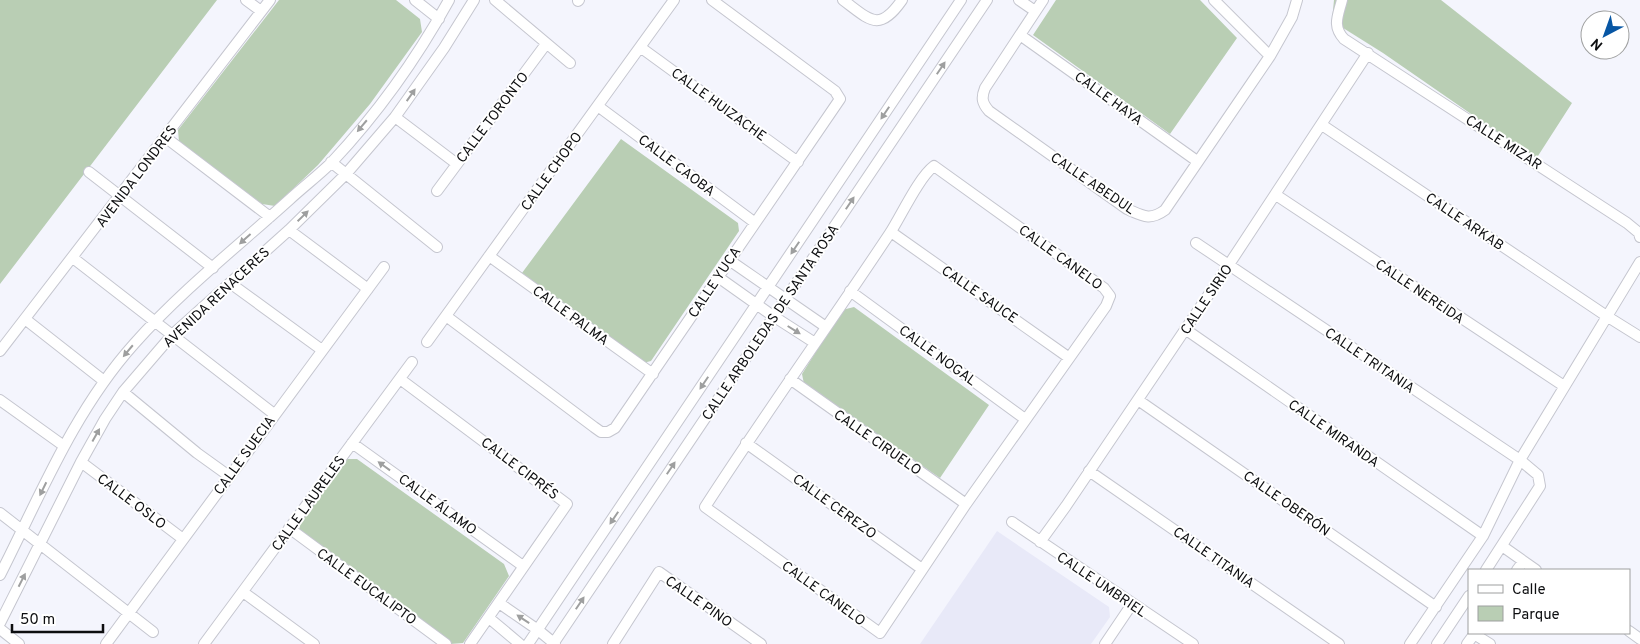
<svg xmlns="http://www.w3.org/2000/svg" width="1640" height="644" font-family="Overpass,sans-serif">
  <rect width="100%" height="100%" fill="#f4f5fd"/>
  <path fill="#e8e9f8" d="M997,531L1109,607L1110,617L1091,644H920Z"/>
  <path fill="#b9ceb4" d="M0,0H217L0,284Z
    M279,0H396L420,19L422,32L370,104L318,165L275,206L262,204L179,142L178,130Z
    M1056,0H1200L1237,38L1170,134L1033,35Z
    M1334,0H1441L1572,103L1536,159L1383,53L1332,21Z
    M621,139L738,223L739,231L651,361L643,363L522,273Z
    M854,307L989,405L940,478L804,384L802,374L842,310Z
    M345,459H357L504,564L509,576L463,643L450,644L299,535L300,522Z"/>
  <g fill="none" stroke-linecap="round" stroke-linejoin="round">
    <defs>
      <path id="minor" d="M246,0L261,11
        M415,0L439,19
        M495,0L570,63
        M843,0C870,20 879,33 902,0
        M1019,0L1035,11
        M1043,0L985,88C981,98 982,103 989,111L1127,209C1143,216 1150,221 1165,210L1270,56L1292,17L1297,0
        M1214,0L1270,56
        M1342,0C1338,16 1332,26 1344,39L1627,223L1639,233L1640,237
        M578,1L579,0
        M1020,35L1197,161
        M640,47L798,162
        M599,107L754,222
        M395,117L457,164
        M1322,125L1608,317L1640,337
        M165,137L270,217
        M331,162L437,247
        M934,166L1104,288L1110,296L1106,306L966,504L880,633L705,507C765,414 829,325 890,233C901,216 919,177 934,166Z
        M89,172L213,268
        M437,191L546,44
        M1276,195L1564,386
        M289,230L368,289
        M891,232L1068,357
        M1196,243L1520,460L1538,475L1540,486L1486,570
        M489,256L653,374
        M73,258L274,414
        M729,260L826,327
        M718,277L773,316L815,343
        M230,283L322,350
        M850,291L1025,419
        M446,316L594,427L601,432H608L615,428L840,99L835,91L712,0
        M25,319L104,381
        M1185,329L1483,536
        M427,342L674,0
        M0,351L270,0
        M400,379L567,504L470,644
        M790,379L966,504
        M123,392L197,453L229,476
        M0,400L64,446
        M1138,400L1436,607
        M352,443L523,566
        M746,443L922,569
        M81,462L183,539
        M1089,471L1339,644
        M0,513L153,632
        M1012,522L1193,644
        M289,528L446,644
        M1040,542L1066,506L1228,266L1368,53
        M1502,546L1536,570
        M1517,570L1523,562
        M0,575C40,496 74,411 134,344C180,292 238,246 289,200C303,187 319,175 332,162C377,114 417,58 449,0
        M243,592L314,644
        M499,603L538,630L555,644
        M489,618L520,644
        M0,623L81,462L105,419L123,392L172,335L289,230L346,174L395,117L444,48L474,0
        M0,629L19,644
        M1629,631L1640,639
        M1474,634L1490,644
        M106,644L384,267
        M204,644L412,362
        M528,644L961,0
        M553,644L987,0
        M613,644L659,572L761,644
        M1105,644L1132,604
        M1410,644L1483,536L1520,460L1640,262
        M1437,644L1469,596
        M1467,644L1475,633"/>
    </defs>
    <use href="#minor" stroke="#c5c6cf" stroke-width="12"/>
    <use href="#minor" stroke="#fff" stroke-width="10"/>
  </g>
  <defs><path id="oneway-solid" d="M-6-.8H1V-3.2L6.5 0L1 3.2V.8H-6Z" transform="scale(1.25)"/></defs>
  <g fill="#9e9f9f">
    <use href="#oneway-solid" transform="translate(941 68) rotate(-56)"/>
    <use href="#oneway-solid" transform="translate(411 95) rotate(-55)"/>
    <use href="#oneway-solid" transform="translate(885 113) rotate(124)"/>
    <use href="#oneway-solid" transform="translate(362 126) rotate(130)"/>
    <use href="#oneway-solid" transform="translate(850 203) rotate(-56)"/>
    <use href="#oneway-solid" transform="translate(303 216) rotate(-44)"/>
    <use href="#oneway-solid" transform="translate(245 239) rotate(138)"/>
    <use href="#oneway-solid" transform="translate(795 248) rotate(124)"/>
    <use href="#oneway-solid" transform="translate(794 330) rotate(32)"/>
    <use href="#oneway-solid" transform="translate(128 351) rotate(130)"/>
    <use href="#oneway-solid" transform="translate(704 383) rotate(124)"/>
    <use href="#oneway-solid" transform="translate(96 435) rotate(-61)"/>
    <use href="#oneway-solid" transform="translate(384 466) rotate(-144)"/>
    <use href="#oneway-solid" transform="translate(671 468) rotate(-56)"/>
    <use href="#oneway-solid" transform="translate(43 489) rotate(116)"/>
    <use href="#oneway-solid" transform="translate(614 518) rotate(124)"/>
    <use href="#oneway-solid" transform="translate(22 580) rotate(-63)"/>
    <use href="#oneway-solid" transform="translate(580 603) rotate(-56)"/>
    <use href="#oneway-solid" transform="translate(523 619) rotate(-146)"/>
  </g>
  <g text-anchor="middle" stroke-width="4" stroke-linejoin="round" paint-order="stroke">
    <g font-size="14" fill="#0d0e10" stroke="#fff">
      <text transform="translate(1109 98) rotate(36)" y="5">CALLE HAYA</text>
      <text transform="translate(719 104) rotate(36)" y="5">CALLE HUIZACHE</text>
      <text transform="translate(492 117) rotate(-53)" y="5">CALLE TORONTO</text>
      <text transform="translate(1504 142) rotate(33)" y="5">CALLE MIZAR</text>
      <text transform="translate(677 165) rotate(37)" y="5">CALLE CAOBA</text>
      <text transform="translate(551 171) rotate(-54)" y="5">CALLE CHOPO</text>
      <text transform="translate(136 176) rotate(-53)" y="5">AVENIDA LONDRES</text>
      <text transform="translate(1093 183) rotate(34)" y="5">CALLE ABEDUL</text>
      <text transform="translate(1465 221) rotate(34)" y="5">CALLE ARKAB</text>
      <text transform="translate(1061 257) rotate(36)" y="5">CALLE CANELO</text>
      <text transform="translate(714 282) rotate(-56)" y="5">CALLE YUCA</text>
      <text transform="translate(1420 291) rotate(34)" y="5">CALLE NEREIDA</text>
      <text transform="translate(980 294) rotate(35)" y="5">CALLE SAUCE</text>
      <text transform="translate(216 297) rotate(-43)" y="5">AVENIDA RENACERES</text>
      <text transform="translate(1206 299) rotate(-56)" y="5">CALLE SIRIO</text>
      <text transform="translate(571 315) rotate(36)" y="5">CALLE PALMA</text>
      <text transform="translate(770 322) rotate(-56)" y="5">CALLE ARBOLEDAS DE SANTA ROSA</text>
      <text transform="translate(938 355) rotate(36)" y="5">CALLE NOGAL</text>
      <text transform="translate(1370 360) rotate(34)" y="5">CALLE TRITANIA</text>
      <text transform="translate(1334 433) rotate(35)" y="5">CALLE MIRANDA</text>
      <text transform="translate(878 442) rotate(35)" y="5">CALLE CIRUELO</text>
      <text transform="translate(244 455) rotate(-54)" y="5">CALLE SUECIA</text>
      <text transform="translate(520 468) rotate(37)" y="5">CALLE CIPRÉS</text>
      <text transform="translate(132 501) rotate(37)" y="5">CALLE OSLO</text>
      <text transform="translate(308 503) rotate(-54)" y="5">CALLE LAURELES</text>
      <text transform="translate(1287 503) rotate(35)" y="5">CALLE OBERÓN</text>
      <text transform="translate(438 504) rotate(36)" y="5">CALLE ÁLAMO</text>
      <text transform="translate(835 506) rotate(36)" y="5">CALLE CEREZO</text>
      <text transform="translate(1214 557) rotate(35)" y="5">CALLE TITANIA</text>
      <text transform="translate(1102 584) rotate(34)" y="5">CALLE UMBRIEL</text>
      <text transform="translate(367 586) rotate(36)" y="5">CALLE EUCALIPTO</text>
      <text transform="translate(824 593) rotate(36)" y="5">CALLE CANELO</text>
      <text transform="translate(699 601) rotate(35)" y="5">CALLE PINO</text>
    </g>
  </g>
  <rect x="1468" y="569" width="162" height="65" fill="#ffffff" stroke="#9e9f9f"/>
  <rect x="1478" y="585" width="25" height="8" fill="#ffffff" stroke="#9e9f9f"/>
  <text x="1512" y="594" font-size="15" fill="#0d0e10">Calle</text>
  <rect x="1478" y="606" width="25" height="15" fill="#b9ceb4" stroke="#9e9f9f"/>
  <text x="1512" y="619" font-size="15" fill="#0d0e10">Parque</text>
  <g transform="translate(1605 35) rotate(221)"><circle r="24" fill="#ffffff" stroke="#9e9f9f"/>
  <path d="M0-4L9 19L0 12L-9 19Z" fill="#0756a4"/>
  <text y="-8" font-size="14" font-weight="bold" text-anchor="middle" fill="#0d0e10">N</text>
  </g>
  <path d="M12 624v8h91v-8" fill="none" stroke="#0d0e10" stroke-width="2.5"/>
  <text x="20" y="624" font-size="15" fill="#0d0e10" stroke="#ffffff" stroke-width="4" paint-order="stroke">50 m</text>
</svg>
